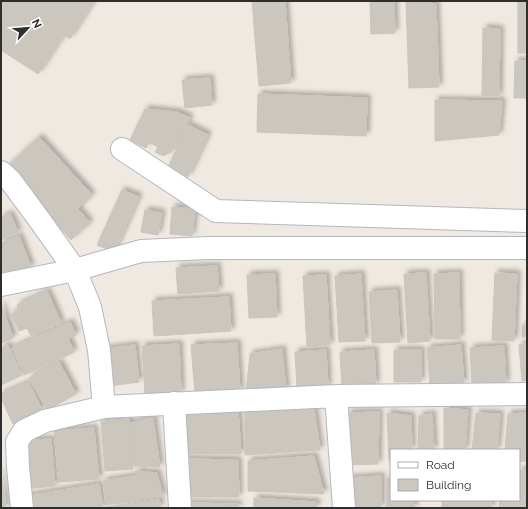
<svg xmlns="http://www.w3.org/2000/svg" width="528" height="509" font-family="Raleway,sans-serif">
  <defs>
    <filter id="shadow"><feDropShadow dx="3.5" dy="-3.5" stdDeviation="2" flood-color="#0004"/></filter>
  </defs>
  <rect width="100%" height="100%" fill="#efe9e1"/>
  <path fill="#cbc7bf" stroke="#cbc5ba" filter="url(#shadow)" d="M1,1H94L70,39L64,35L38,74L1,50Z
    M252,1H285L291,83L259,86Z
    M370,1H394L395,33L371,34Z
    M406,1H431L432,4H436L439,87L409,88Z
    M518,1H527V53H518Z
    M483,28L500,29L499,96H482Z
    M515,61H527V98H514Z
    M210,78L212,105L185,108L182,80Z
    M258,94L367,98L366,136L257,132Z
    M435,100L502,101L499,135L435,141Z
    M145,109L177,112L190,118L171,152L163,156L155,152L158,147L149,142L146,148L130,140Z
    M188,125L208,135L188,177L168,167Z
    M39,137L92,195L78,209L90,223L71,240L6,168Z
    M122,190L139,197L114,252L97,245Z
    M172,207L195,209L192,236L170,234Z
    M145,210L162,213L158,235L141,232Z
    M10,214L18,232L1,240V217Z
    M19,236L31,267L1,278V243Z
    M217,266L219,291L178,294L176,268Z
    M426,273L430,341L408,343L404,274Z
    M459,273L460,339H435L434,274Z
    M495,273L517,274L514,341L492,340Z
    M275,274L277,317L249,318L247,275Z
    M361,274L365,341L339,342L335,276Z
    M326,275L330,345L307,347L303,276Z
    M397,290L400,342L372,343L369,292Z
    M47,291L61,323L31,336L27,328L19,331L11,314L19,310L17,305Z
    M229,297L231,331L154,336L152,301Z
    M1,304L13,338L1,343Z
    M70,322L76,335L68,338L74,352L24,375L12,348Z
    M522,325H527V337H522Z
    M237,343L240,391L195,394L191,345Z
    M179,344L181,393L145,395L142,346Z
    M527,344V380L522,381L519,345Z
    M8,345L22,375L1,385V348Z
    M135,345L139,382L108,386L104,349Z
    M461,345L464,383L430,386L427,348Z
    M504,346L506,384L472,385L470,348Z
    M282,349L286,390L246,393L250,354Z
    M326,350L328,387L297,389L295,352Z
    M374,350L376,385L342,387L340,352Z
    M394,350H421V382H394Z
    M59,362L76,394L47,410L29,378Z
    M29,382L42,410L13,424L1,398V394Z
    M245,407L314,409L320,450L245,455Z
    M444,408L468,410L465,450H444Z
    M238,410L241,454H182L180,411Z
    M379,412L378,464L346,465L348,413Z
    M387,413L411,416L412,450H391V461H389Z
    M476,413L500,414L497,450H472Z
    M527,413V461L519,462V450H505L508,414Z
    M432,414L434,450H418L419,416Z
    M153,418L160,467L134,466L132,423Z
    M129,419L133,469L105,471L101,421Z
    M113,422L132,423L129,455Z
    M94,428L99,479L59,482L54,431Z
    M51,439L55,486L23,489L19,441Z
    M314,456L324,494L248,491V461Z
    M184,459L238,460L239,497H185Z
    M519,470H527V508H499L500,500H519Z
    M1,471L6,508H1Z
    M135,471L157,473L163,497L146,496Z
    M152,473L156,497L106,505L103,481Z
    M381,476V508H351L349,478Z
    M387,478H391V500H414L415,508H386Z
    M99,484L103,508H28L26,496Z
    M254,498L316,502L317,508H254Z
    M159,499L161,508L106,507Z
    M442,500H491L492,508H442Z
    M186,503L238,504L239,508H186Z"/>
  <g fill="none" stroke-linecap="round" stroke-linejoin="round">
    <defs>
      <path id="minor" d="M122,149L216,211L527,221
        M1,172L10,180L41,222L75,270L90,307L99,350L104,407
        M1,285L75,270L141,251L208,248H527
        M336,396L344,508
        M174,403L180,508
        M22,508L18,467L17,442L24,431L45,421L104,407L336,396L527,394"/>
    </defs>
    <use href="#minor" stroke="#b4b7c1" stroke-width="24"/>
    <use href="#minor" stroke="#fff" stroke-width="22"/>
  </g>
  <rect width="528" height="509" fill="none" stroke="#2e2e2e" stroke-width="4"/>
  <rect x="390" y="449" width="130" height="52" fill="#ffffff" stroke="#ababab"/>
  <rect x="398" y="462" width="20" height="6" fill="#ffffff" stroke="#ababab"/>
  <text x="426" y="469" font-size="12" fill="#2e2e2e">Road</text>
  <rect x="398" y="479" width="20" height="12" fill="#cbc7bf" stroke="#ababab"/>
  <text x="426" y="489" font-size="12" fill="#2e2e2e">Building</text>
  <g transform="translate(28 28) rotate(64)" stroke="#ffffff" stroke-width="3" paint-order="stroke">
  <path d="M0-3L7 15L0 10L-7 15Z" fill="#2e2e2e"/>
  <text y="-6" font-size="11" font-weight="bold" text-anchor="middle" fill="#2e2e2e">N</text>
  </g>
</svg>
